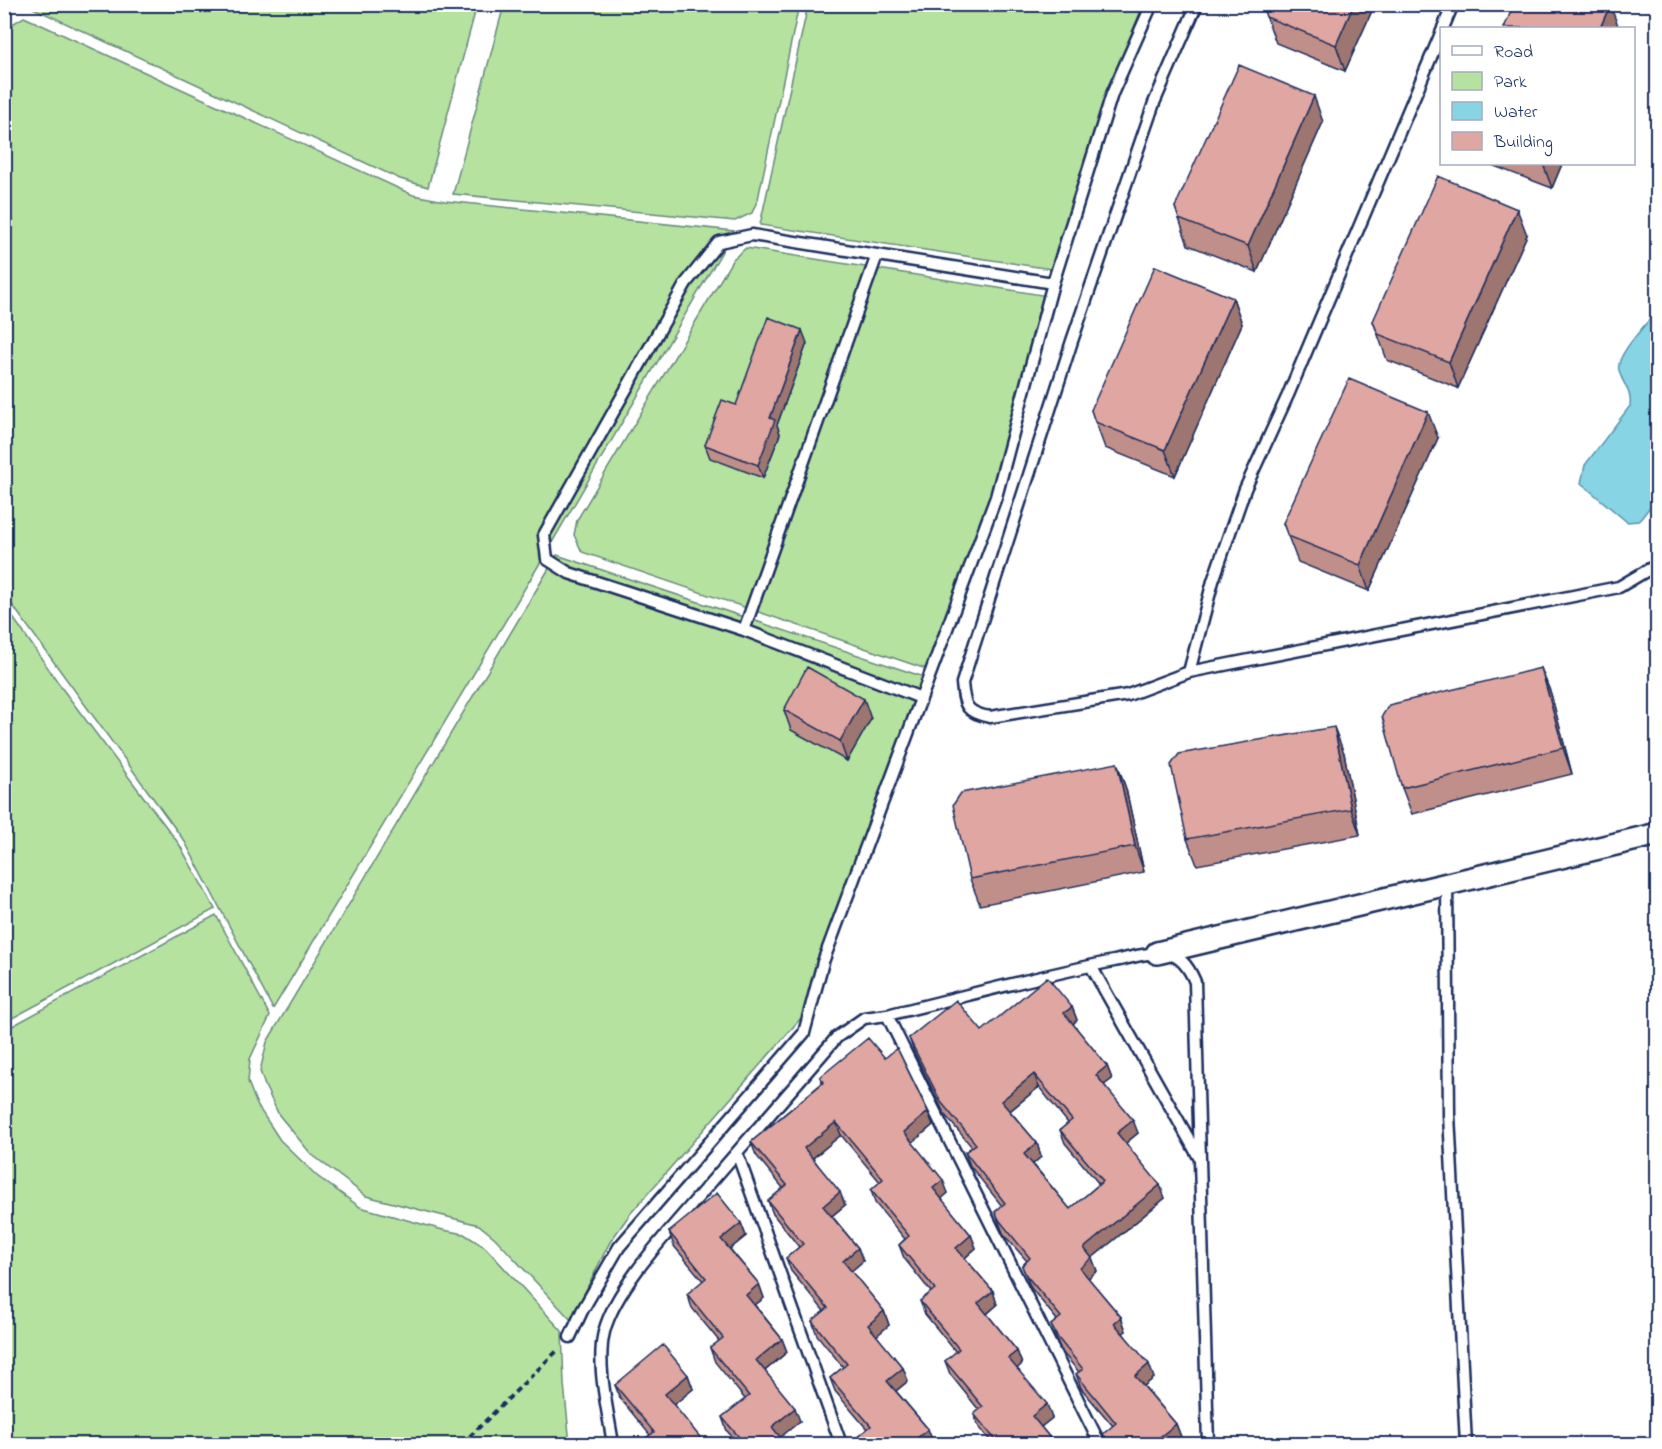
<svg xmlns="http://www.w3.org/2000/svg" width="1662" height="1449" font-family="'Indie Flower',sans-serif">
  <rect width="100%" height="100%" fill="#fff"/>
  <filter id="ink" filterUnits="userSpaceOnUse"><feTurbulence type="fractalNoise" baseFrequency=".0167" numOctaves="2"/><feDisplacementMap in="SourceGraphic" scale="12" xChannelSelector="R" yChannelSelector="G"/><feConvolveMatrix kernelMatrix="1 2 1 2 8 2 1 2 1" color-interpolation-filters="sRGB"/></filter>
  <g filter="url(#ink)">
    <path fill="#b5e29f" stroke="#68887e" stroke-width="1.5" d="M35,5V4L477,5L428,187L400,179L33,8Z
      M504,5H799L758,199L752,213L735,221L453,194Z
      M808,5H1143L1112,83L1051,269L760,225Z
      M24,17L413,195L445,201L734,231L540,563L273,1009L185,842L5,595L4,29Z
      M746,248L1048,296L995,518L935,672L582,552L574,535L577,520L733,259Z
      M557,555L933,680L819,989L808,1010L630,1214L610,1242L571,1320L495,1238L479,1225L366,1196L311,1154L279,1115L265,1086L260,1071L267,1042Z
      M5,606L64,691L179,844L215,909L5,1022Z
      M216,915L270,1016L250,1059L248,1082L257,1105L280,1140L317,1176L360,1207L443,1230L464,1234L485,1247L562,1331L564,1384L570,1444H12L4,1431L5,1030Z"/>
    <path fill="#86d4e4" stroke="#5b92ae" stroke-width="1.5" d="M1657,310V498L1639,521L1627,522L1581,483L1585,465L1630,406C1632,390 1622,384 1619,370C1615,355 1648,323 1657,310Z"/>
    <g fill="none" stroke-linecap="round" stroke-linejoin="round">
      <defs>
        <path id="service" d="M1197,4L1154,103L1072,341L962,683C964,707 967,713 990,717L1128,695L1189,672L1619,587L1658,564
          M1443,28L1453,4
          M744,630L877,255
          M1189,672L1213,581L1245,489L1288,395L1442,31
          M921,698L744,630L569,573L547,559L544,535L686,283L719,242L752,235L1053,283L1112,94L1152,4
          M1447,884L1449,1115L1466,1444
          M1091,966L1200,1159
          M887,1015L1100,1444
          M737,1153L841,1444
          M570,1337L582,1311L619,1247L804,1033L823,962L996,497L1053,283
          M613,1444C608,1411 596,1365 604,1332C616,1285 675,1225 706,1188C750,1138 793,1087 837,1037L864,1018L887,1015C962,997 1038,976 1114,961C1130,958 1151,951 1168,954C1182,956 1190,970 1195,982L1208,1444"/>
        <path id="minor" d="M1157,953L1658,834"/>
      </defs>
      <use href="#service" stroke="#1b2f5e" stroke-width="15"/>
      <use href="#minor" stroke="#1b2f5e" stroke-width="26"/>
      <path stroke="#1b2f5e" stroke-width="4" stroke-dasharray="6 4.5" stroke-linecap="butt" d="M462,1444L559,1349"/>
      <use href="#service" stroke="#fff" stroke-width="10"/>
      <use href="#minor" stroke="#fff" stroke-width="21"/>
    </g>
    <path fill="#c18f8a" stroke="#1b2f5e" stroke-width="1.5" fill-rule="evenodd" d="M1375,4L1345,71L1276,43L1262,5Z
      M1323,122L1257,272L1188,245L1175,207Z
      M1489,164H1562L1552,188Z
      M1527,235L1458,388L1387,360L1373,321Z
      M1233,298L1242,324L1175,476L1105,448L1091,410Z
      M807,343L777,425L780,434L763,478L710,458L705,445L736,405Z
      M1438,438L1369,591L1298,562L1283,523Z
      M1541,668L1551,694L1572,774L1412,814L1402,788Z
      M784,710L871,719L847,761L791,730Z
      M1344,753L1360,835L1197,865L1187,839Z
      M1117,763L1126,789L1144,872L980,905L970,879Z
      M1072,1007L1077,1020L1073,1024L1107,1066L1112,1079L1104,1085L1138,1133L1126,1143L1165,1198L1092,1258L1097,1271L1088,1278L1121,1317L1126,1331L1123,1333L1154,1378L1144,1386L1176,1424L1181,1437L1172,1444H1107L1103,1434L1113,1426L1081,1388L1076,1374L1079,1372L1062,1352L1056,1338L1051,1325L1057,1320L1031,1288L1022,1266L1027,1261L1004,1235L1000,1225L995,1212L1002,1206L970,1166L965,1152L972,1147L945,1115L914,1052L909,1038L982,1031ZM1039,1087L1068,1123L1060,1130L1065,1143L1099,1184L1070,1209L1033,1164L1041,1157L1037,1143L1010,1111Z
      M820,1077L933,1125L912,1143L948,1193L941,1199L971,1235L976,1248L965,1258L993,1291L997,1305L987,1314L1017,1351L1022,1364L1017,1368L1052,1418L1041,1427L1055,1444H993L979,1427L974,1414L979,1410L950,1374L945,1361L956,1352L925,1314L920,1301L931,1292L904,1258L899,1245L905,1239L875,1203L871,1190L880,1182L841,1135L813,1158L845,1205L832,1216L858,1248L863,1261L851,1271L884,1311L889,1325L876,1336L903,1368L908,1381L896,1391L928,1429L933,1443L931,1444H857L855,1439L867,1429L835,1391L830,1378L843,1367L817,1335L812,1321L824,1311L791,1271L786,1258L799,1247L773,1214L768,1201L783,1188L756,1155L751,1142L822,1083Z
      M741,1223L746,1236L730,1249L759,1284L764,1298L755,1305L782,1339L787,1352L765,1371L800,1421L780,1437L786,1444H739L727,1431L722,1417L745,1399L715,1362L710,1348L719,1341L692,1308L687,1294L703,1281L674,1246L669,1232Z
      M688,1375L693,1389L673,1405L703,1441L704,1444H638L650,1435L620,1398L615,1385Z"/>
    <path fill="#9d7471" stroke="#1b2f5e" stroke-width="1.5" d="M1354,4H1375L1345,71L1336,45Z
      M1610,5L1619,28H1600Z
      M1314,96L1323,122L1257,272L1248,246Z
      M1543,164H1562L1552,188Z
      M1517,209L1527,235L1458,388L1449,362Z
      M1233,298L1242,324L1175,476L1165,450Z
      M802,330L807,343L777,425L780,434L763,478L758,465L770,418Z
      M1428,412L1438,438L1369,591L1360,565Z
      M1541,668L1551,694L1572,774L1563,748Z
      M864,699L871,719L847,761L840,741Z
      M1334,727L1344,753L1360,835L1351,809Z
      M1117,763L1126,789L1144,872L1135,846Z
      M1072,1007L1077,1020L1069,1027L1064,1013Z
      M1107,1066L1112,1079L1100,1088L1096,1075Z
      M1034,1074L1039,1087L1006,1114L1001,1101Z
      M928,1112L933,1125L908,1146L904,1132Z
      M1133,1120L1138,1133L1122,1146L1117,1133Z
      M836,1122L841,1135L809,1161L804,1148Z
      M1037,1143L1041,1157L1029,1167L1024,1154Z
      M943,1180L948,1193L938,1202L933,1188Z
      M1160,1185L1165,1198L1092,1258L1097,1271L1085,1281L1080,1268L1084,1248Z
      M840,1192L845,1205L828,1219L823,1206Z
      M741,1223L746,1236L726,1252L721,1239Z
      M971,1235L976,1248L961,1261L956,1248Z
      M858,1248L863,1261L848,1274L843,1261Z
      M759,1284L764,1298L751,1308L746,1295Z
      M993,1291L997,1305L983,1317L978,1303Z
      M884,1311L889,1325L873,1339L868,1325Z
      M1121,1317L1126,1331L1119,1336L1114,1323Z
      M782,1339L787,1352L761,1374L756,1360Z
      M1017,1351L1022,1364L1013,1372L1008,1358Z
      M1149,1364L1154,1378L1140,1389L1135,1376Z
      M903,1368L908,1381L892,1394L887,1381Z
      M688,1375L693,1389L670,1408L665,1394Z
      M1047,1404L1052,1418L1037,1430L1032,1416Z
      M795,1408L800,1421L777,1440L772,1427Z
      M1176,1424L1181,1437L1172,1444H1151Z
      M928,1429L933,1443L931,1444H910Z"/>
    <path fill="#e0a6a1" stroke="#1b2f5e" stroke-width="1.5" fill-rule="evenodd" d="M1262,4H1354L1336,45L1266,17Z
      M1514,4H1608L1610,5L1600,28H1504Z
      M1239,65L1314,96L1248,246L1179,219L1175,207Z
      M1438,176L1517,209L1449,362L1378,334L1373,321Z
      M1155,266L1233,298L1165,450L1095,422L1091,410Z
      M768,317L802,330L770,418L775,420L758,465L705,445L722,400L736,405Z
      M1349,379L1428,412L1360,565L1288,536L1283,523Z
      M807,667L864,699L840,741L784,710Z
      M1541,668L1563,748L1402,788L1382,716L1389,705Z
      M1334,727L1351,809L1187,839L1171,765L1179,754Z
      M1117,763L1135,846L970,879L953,805L961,793Z
      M1047,977L1072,1007L1064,1013L1107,1066L1096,1075L1133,1120L1117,1133L1160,1185L1084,1248L1092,1258L1080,1268L1121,1317L1114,1323L1149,1364L1135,1376L1176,1424L1151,1444H1112L1103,1434L1116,1423L1076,1374L1083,1369L1058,1338L1051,1325L1061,1317L1026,1275L1022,1266L1030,1258L1000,1221L995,1212L1005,1203L965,1152L976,1144L941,1102L909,1038L956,1000L982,1031ZM1034,1074L1072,1120L1060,1130L1103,1181L1070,1209L1024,1154L1037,1143L1001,1101Z
      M868,1038L885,1058L897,1048L928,1112L904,1132L943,1180L933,1188L971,1235L956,1248L993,1291L978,1303L1017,1351L1008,1358L1047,1404L1032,1416L1055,1444H999L974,1414L983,1407L945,1361L959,1349L920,1301L935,1289L899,1245L909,1236L871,1190L883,1179L836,1122L804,1148L840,1192L823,1206L858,1248L843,1261L884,1311L868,1325L903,1368L887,1381L928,1429L910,1444H860L855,1439L871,1426L830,1378L847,1364L812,1321L828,1308L786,1258L803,1244L768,1201L787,1185L751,1142L824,1082L820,1077Z
      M717,1193L741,1223L721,1239L759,1284L746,1295L782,1339L756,1360L795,1408L772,1427L786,1444H745L722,1417L749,1396L710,1348L723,1338L687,1294L706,1278L669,1232Z
      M663,1345L688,1375L665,1394L703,1441L699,1444H638L654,1432L615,1385Z"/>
  </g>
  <rect width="1662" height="1449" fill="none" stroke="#fff" stroke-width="24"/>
  <rect x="12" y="12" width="1638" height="1425" fill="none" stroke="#1b2f5e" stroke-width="2" filter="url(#ink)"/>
  <rect x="1440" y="27" width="195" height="138" fill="#ffffff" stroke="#a4acbf" stroke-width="1.5"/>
  <rect x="1452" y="46" width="30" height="9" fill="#ffffff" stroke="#a4acbf" stroke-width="1.5"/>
  <text x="1494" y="57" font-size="18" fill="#1b2f5e">Road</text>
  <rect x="1452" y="72" width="30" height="18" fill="#b5e29f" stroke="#a4acbf" stroke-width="1.5"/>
  <text x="1494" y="87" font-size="18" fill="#1b2f5e">Park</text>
  <rect x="1452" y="102" width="30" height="18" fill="#86d4e4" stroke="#a4acbf" stroke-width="1.5"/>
  <text x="1494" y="117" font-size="18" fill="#1b2f5e">Water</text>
  <rect x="1452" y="132" width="30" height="18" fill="#e0a6a1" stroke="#a4acbf" stroke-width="1.5"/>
  <text x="1494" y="147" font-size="18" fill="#1b2f5e">Building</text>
</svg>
